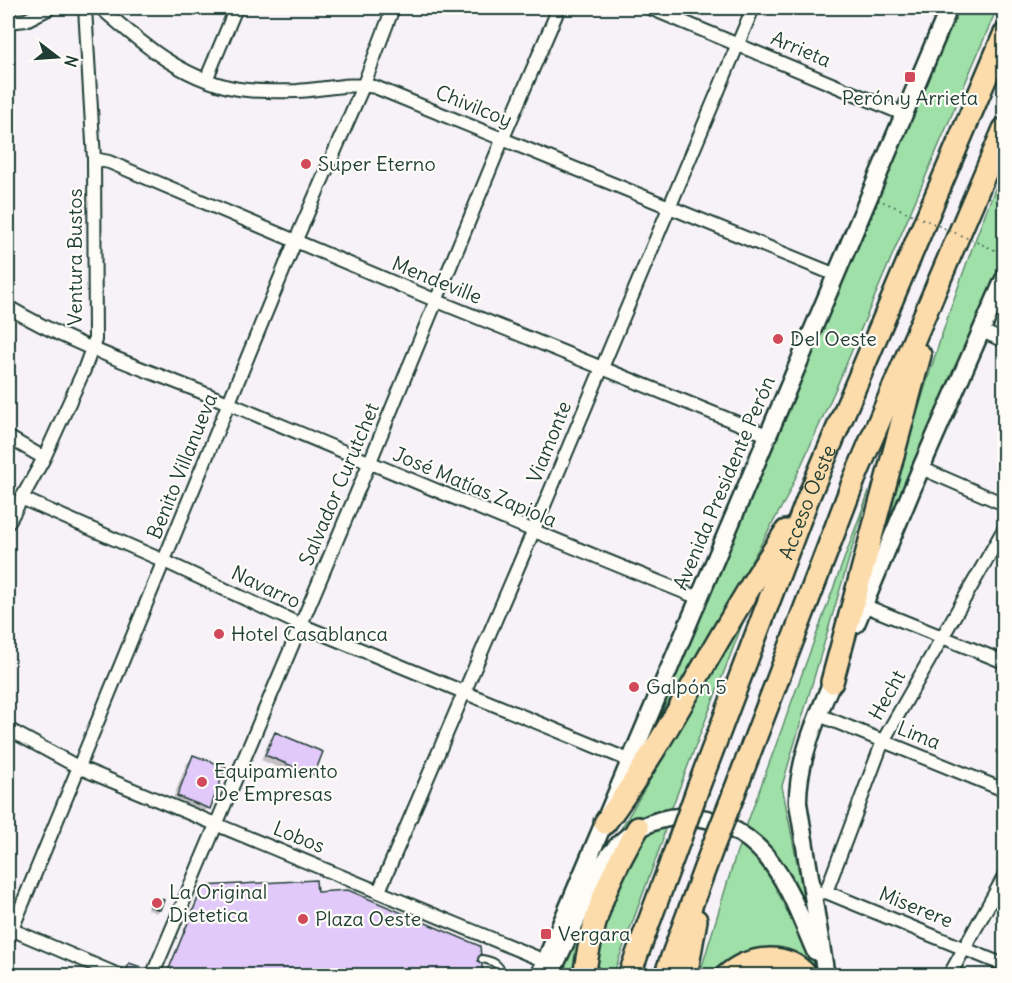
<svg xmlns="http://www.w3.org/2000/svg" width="1012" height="983" font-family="Delius,sans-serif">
  <rect width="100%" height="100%" fill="#f7f2f7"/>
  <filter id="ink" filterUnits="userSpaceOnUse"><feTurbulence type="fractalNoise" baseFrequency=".0167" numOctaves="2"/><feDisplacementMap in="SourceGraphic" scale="12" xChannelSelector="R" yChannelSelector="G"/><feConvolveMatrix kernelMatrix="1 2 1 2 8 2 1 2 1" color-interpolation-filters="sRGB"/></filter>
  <g filter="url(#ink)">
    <path fill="#9fdfa8" stroke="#5f8e6e" stroke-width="1.5" d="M957,8H997L836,388L786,499L651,742L644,746C747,500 857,255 957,8Z
      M1004,167V268L869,582C907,442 948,301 1004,167Z
      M869,491L782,786L819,975L699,976L736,854Z
      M755,591L671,810C649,812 630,823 615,839L650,780Z
      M666,824L662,842L613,975L561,976L587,917L647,834Z"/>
    <path fill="#0003" d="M275,734L321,753L313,775L307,780L261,760L270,739Z
      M194,756L208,808L201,815L171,803L187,763Z
      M204,888L316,893L481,976H165L200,891Z
      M153,898L159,909L156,913L147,909Z
      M130,964L136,976L124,975Z"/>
    <path fill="#e1c9f9" stroke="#1f3d34" stroke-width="1.5" d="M275,732L323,752L314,775L265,755Z
      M193,755L226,767L210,809L177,796Z
      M316,880L317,892L348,890L480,946L483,976H166L203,886Z
      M153,896L164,900L160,910L149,906Z
      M129,963L141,967L137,976L126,972Z"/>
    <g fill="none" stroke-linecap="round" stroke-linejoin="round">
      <defs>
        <path id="lane" d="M482,959C494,961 499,964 504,976"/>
        <path id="street" d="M101,8C143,45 188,84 247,90C264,92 280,91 297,91C322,90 351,82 375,87L836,275
          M650,8L903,114
          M8,22L26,20L50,8
          M206,80L236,8
          M94,159L109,162L437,301L767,435
          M8,307C77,348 155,372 228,403C385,469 541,535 699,598
          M982,331L1004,341
          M8,437L44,458
          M921,468L1004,504
          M21,498L164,561L301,625L631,761
          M8,523L44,458L84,370L95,340L94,159L85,8
          M863,605L1004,662
          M819,715L1004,790
          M8,729L78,767L545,961
          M379,891L533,532L753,8
          M826,892L883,741L1004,529
          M819,893L826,892L1004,965
          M8,928L121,976
          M8,939L295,242L364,84L393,8
          M152,976L369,464L503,138L559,8
          M949,976L1004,877"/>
        <path id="secondary" d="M856,624L921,468L1004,279
          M553,969L603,864C642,802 720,802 767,857C789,884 801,919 815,951
          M539,976L949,8
          M826,976L798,803C797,760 820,710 837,670"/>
        <g id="highway">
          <path d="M832,682L920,355"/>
          <path id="s1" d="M698,788L808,498L1004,35"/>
          <path d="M733,796L854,480L1004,129"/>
          <path d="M605,823C660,749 701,667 749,589C761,569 774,550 786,531"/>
          <path d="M584,976C593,916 607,879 638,828"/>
          <path d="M629,976L679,841"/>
          <path d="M665,976L712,849"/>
          <path d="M686,976L696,920"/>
          <path d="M726,976C748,956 786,951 807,976"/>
        </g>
      </defs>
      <use href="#lane" stroke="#1f3d34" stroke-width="10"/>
      <use href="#street" stroke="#1f3d34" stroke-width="16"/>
      <use href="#secondary" stroke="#1f3d34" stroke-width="21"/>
      <use href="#highway" stroke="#1f3d34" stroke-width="26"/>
      <use href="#lane" stroke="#fdfcf7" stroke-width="6"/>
      <use href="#street" stroke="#fdfcf7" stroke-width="12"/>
      <use href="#secondary" stroke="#fdfcf7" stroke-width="16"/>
      <use href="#highway" stroke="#fddcac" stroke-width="21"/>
      <defs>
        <path id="highway-bridge" d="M679,841L698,788
          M712,849L733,796"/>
      </defs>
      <use href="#highway-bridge" stroke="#1f3d34" stroke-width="26" stroke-linecap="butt"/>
      <path stroke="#1f3d34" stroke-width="1.5" stroke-dasharray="1.5 4.5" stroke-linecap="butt" d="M862,240L879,200L1004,254L982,307"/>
      <use href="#highway-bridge" stroke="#fddcac" stroke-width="21"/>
    </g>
  </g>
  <g fill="#d1495b" stroke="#fdfcf7" stroke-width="2">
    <rect x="904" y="71" width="12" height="12" rx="3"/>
    <circle cx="306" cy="164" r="6"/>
    <circle cx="778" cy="339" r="6"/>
    <circle cx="219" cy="634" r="6"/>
    <circle cx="634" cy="687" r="6"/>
    <circle cx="202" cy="782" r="6"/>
    <circle cx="157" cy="903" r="6"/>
    <circle cx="303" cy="919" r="6"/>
    <rect x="540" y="928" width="12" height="12" rx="3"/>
  </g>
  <g text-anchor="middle" stroke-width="4.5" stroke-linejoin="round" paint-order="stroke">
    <g font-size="20" fill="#1f3d34" stroke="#fdfcf7">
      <text transform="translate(801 49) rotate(23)" y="7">Arrieta</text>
      <text transform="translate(474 106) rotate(22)" y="7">Chivilcoy</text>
      <text transform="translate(75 257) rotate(-90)" y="7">Ventura Bustos</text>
      <text transform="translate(437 280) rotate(22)" y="7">Mendeville</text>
      <text transform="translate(549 442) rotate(-68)" y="7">Viamonte</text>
      <text transform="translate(182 466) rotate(-68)" y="7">Benito Villanueva</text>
      <text transform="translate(724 483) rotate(-67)" y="7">Avenida Presidente Perón</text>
      <text transform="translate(339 484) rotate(-67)" y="7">Salvador Curutchet</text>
      <text transform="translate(475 487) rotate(23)" y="7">José Matías Zapiola</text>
      <text dy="7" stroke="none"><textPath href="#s1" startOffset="306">Acceso Oeste</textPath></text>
      <text transform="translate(266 587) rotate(25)" y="7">Navarro</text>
      <text transform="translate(887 695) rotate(-61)" y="7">Hecht</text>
      <text transform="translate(919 735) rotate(22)" y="7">Lima</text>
      <text transform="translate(299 837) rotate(22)" y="7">Lobos</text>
      <text transform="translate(916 907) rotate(22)" y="7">Miserere</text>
    </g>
    <g font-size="20" fill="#1f3d34" stroke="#fdfcf7" text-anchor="start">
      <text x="910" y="105" text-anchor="middle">Perón y Arrieta</text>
      <text x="318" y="171">Super Eterno</text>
      <text x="790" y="346">Del Oeste</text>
      <text x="231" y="641">Hotel Casablanca</text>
      <text x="646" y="694">Galpón 5</text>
      <text x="214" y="778">Equipamiento<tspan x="214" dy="23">De Empresas</tspan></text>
      <text x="169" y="899">La Original<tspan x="169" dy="23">Dietetica</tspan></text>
      <text x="315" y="926">Plaza Oeste</text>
      <text x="558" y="941">Vergara</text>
    </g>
  </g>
  <rect width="1012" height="983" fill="none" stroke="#fdfcf7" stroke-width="30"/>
  <rect x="15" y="15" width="982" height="953" fill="none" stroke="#1f3d34" stroke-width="2" filter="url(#ink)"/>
  <g transform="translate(57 57) rotate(107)" stroke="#fdfcf7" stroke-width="4.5" paint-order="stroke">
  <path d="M0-4.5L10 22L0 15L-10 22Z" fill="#1f3d34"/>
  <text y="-9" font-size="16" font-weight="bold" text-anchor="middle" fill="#1f3d34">N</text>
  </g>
</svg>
